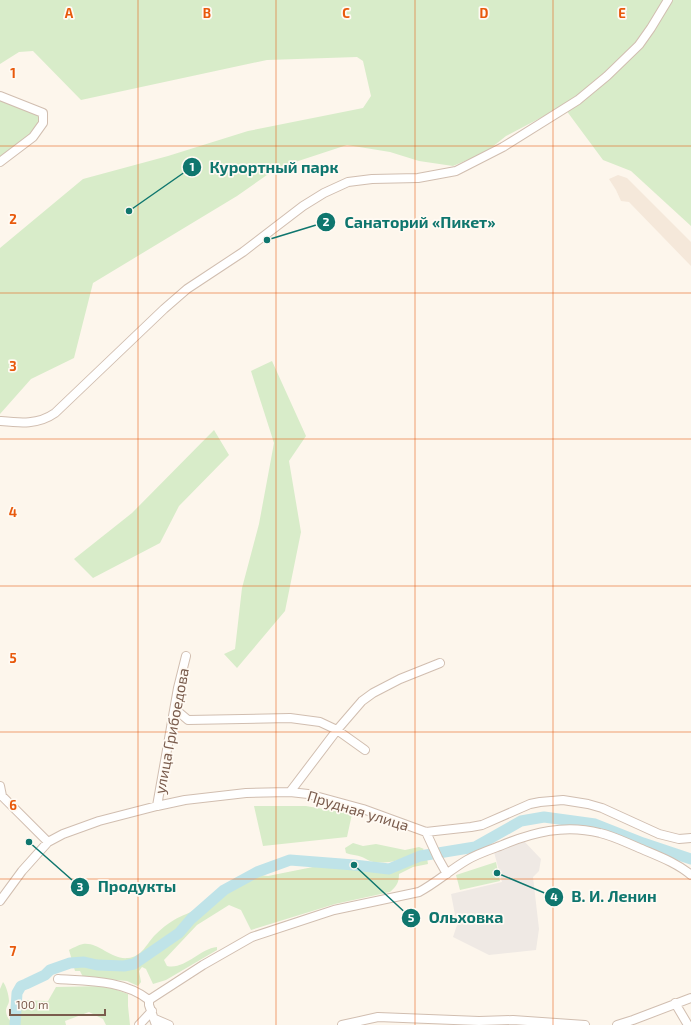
<svg xmlns="http://www.w3.org/2000/svg" width="691" height="1025" font-family="'Exo 2',sans-serif">
  <rect width="100%" height="100%" fill="#fdf6ec"/>
  <path fill="#f5e8da" d="M618,175L627,178L691,242V266L629,202L621,201L616,190L609,179Z"/>
  <path fill="#efe9e4" d="M522,839L541,859L539,871L533,877L539,929L536,950L489,955L453,937L457,925L451,894L502,882L494,852Z"/>
  <path fill="#d8ecc9" d="M0,0H691V226L631,171L603,160L563,106L506,136L486,152L453,166L419,161L390,152L347,145L277,168L237,196L93,283L74,358L31,379L0,414V248L83,179L168,156L248,131L363,108L371,96L363,61L357,57L267,60L81,100L33,51L19,52L0,64Z
    M0,99L41,114C41,135 15,148 0,159Z
    M272,361L306,436L289,461L301,532L285,611L237,668L224,654L235,649L242,588L259,524L274,443L251,371Z
    M214,430L229,455L179,506L160,543L93,578L74,559L132,513Z
    M254,806H306L352,814L347,837L263,846Z
    M353,843L363,846L376,844L405,850L419,847L424,849C413,858 384,866 370,861C367,860 365,858 362,857C357,855 351,855 346,853L345,848Z
    M427,858L428,864L413,867L399,874C399,882 397,886 390,892L335,904L251,930L241,910L229,905L197,925L164,960L167,966C185,970 199,949 217,947V950L166,980L153,984L146,969L142,967L139,971L141,982L138,986L127,981L83,977L80,971H75L69,950C73,948 78,945 83,944C99,942 111,960 128,958C142,957 147,943 155,935C161,929 167,924 174,920C182,915 191,913 199,907L208,908L227,892L259,875L268,876L318,866L344,869H358L385,873Z
    M496,862L500,881L460,890L456,875Z
    M3,982C6,985 9,996 9,1001C9,1004 6,1007 6,1010C6,1017 10,1022 16,1025H0V989Z
    M106,986L128,994V1006L130,1025H106L103,1019L89,1012L65,1021L66,1025H18L20,1000L48,1001L56,987Z"/>
  <g fill="none" stroke-linecap="round" stroke-linejoin="round">
    <path stroke="#bfe3e8" stroke-width="11" d="M15,1025L17,993L21,986L26,984L45,975L50,970L70,963L84,962L97,965L124,966L134,964L179,933L191,919L224,890L257,872L290,860L354,865L389,869L420,856L475,847L521,821L544,817L595,824L643,843L691,859"/>
    <defs>
      <path id="minor" d="M0,96L43,113V123L33,137L0,162
        M0,421C20,423 38,425 55,413L164,309L187,289L243,252L303,206L324,193L348,182L372,179L418,178L456,171L503,147L578,100L607,76L639,45L651,28L668,0
        M175,709L188,720L290,718L320,722L337,730L365,750
        M0,786L2,796
        M290,792L337,730L362,701L373,693L400,679L440,663
        M0,796H2L48,842
        M157,806L178,688L186,656
        M426,832L438,858L447,874
        M0,901L22,871L48,842L63,834L99,821L157,806L185,800L246,793L290,792L308,794L363,809L426,832L471,827L482,825L530,804L540,802L563,800L588,804L602,808L659,834L679,839L691,838
        M58,979C88,981 124,980 149,1000V1005L156,1025
        M149,1000L203,965L252,937L334,910L419,892C436,883 450,870 467,860C477,854 489,850 500,846C533,832 565,824 600,833C613,836 625,842 637,847C655,855 676,862 691,875
        M675,1003L688,1025
        M155,1019L169,1025
        M139,1025L152,1011
        M342,1025L378,1017L479,1021L513,1020L585,1025
        M617,1025L633,1020L691,998"/>
    </defs>
    <use href="#minor" stroke="#d1beb0" stroke-width="10"/>
    <use href="#minor" stroke="#fff" stroke-width="8"/>
  </g>
  <path fill="none" stroke="#e8590c" stroke-width="1" stroke-opacity="0.55" d="M138,0V1025M276,0V1025M415,0V1025M553,0V1025M0,146H691M0,293H691M0,439H691M0,586H691M0,732H691M0,879H691"/>
  <g text-anchor="middle" stroke-width="3.5" stroke-linejoin="round" paint-order="stroke">
    <g font-size="15" fill="#7a5c4d" stroke="#fffaf3">
      <text transform="translate(172 731) rotate(-79)" y="5">улица Грибоедова</text>
      <text transform="translate(358 811) rotate(17)" y="5">Прудная улица</text>
    </g>
  </g>
  <g font-size="13" text-anchor="middle" font-weight="bold" fill="#e8590c" stroke="#fffaf3" stroke-width="3.5" stroke-linejoin="round" paint-order="stroke">
    <text x="69" y="18">A</text>
    <text x="207" y="18">B</text>
    <text x="346" y="18">C</text>
    <text x="484" y="18">D</text>
    <text x="622" y="18">E</text>
    <text x="13" y="78">1</text>
    <text x="13" y="224">2</text>
    <text x="13" y="371">3</text>
    <text x="13" y="517">4</text>
    <text x="13" y="663">5</text>
    <text x="13" y="810">6</text>
    <text x="13" y="956">7</text>
  </g>
  <path fill="none" stroke="#0f766e" stroke-width="1.5" d="M129 211L192 167M267 240L326 222M29 842L80 887M497 873L554 897M354 865L411 918"/>
  <g fill="#0f766e" stroke="#fffaf3" stroke-width="1.5">
    <circle cx="129" cy="211" r="4"/>
    <circle cx="267" cy="240" r="4"/>
    <circle cx="29" cy="842" r="4"/>
    <circle cx="497" cy="873" r="4"/>
    <circle cx="354" cy="865" r="4"/>
    <circle cx="192" cy="167" r="10"/>
    <circle cx="326" cy="222" r="10"/>
    <circle cx="80" cy="887" r="10"/>
    <circle cx="554" cy="897" r="10"/>
    <circle cx="411" cy="918" r="10"/>
  </g>
  <g font-size="12" text-anchor="middle" font-weight="bold" fill="#fff">
    <text x="192" y="171">1</text>
    <text x="326" y="226">2</text>
    <text x="80" y="891">3</text>
    <text x="554" y="901">4</text>
    <text x="411" y="922">5</text>
  </g>
  <g font-size="16" text-anchor="middle" font-weight="bold" fill="#0f766e" stroke="#fffaf3" stroke-width="3.5" stroke-linejoin="round" paint-order="stroke">
    <text x="274" y="173">Курортный парк</text>
    <text x="420" y="228">Санаторий «Пикет»</text>
    <text x="137" y="892">Продукты</text>
    <text x="614" y="902">В. И. Ленин</text>
    <text x="466" y="923">Ольховка</text>
  </g>
  <path d="M10 1009v6h95v-6" fill="none" stroke="#7a5c4d" stroke-width="2"/>
  <text x="16" y="1009" font-size="12" fill="#7a5c4d" stroke="#fffaf3" stroke-width="3" paint-order="stroke">100 m</text>
</svg>
